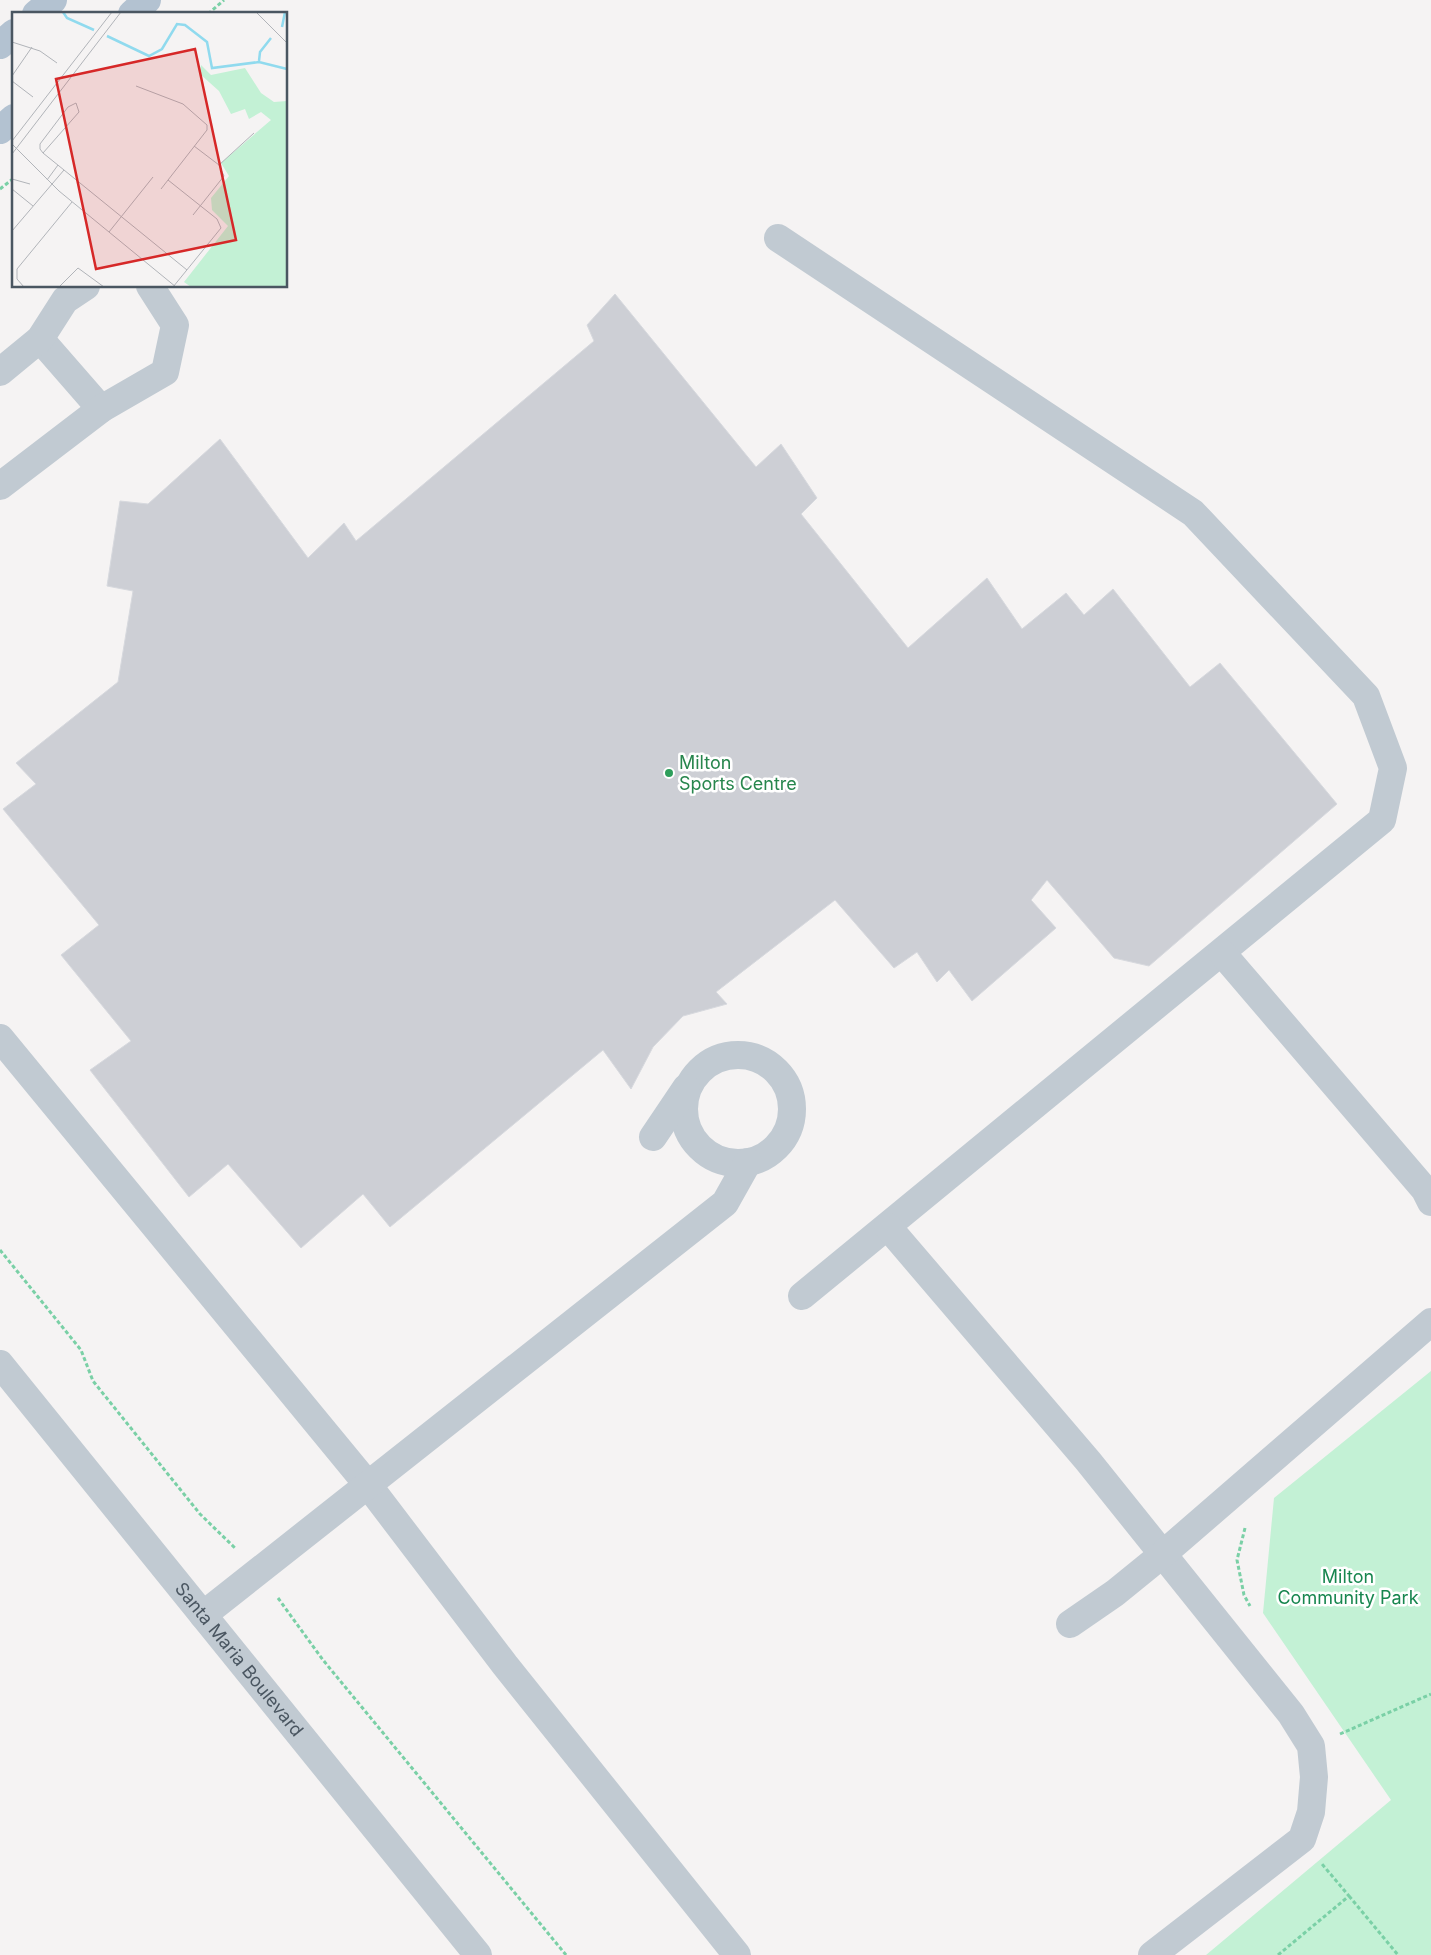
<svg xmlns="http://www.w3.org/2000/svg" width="1431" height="1955" font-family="Inter,sans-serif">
  <rect width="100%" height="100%" fill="#f5f3f3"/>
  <path fill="#c3f1d5" d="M1431,1371V1955H1206L1391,1800L1263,1613L1274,1498Z"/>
  <path fill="#cdcfd5" stroke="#d7d9de" d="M615,294L756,467L781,444L817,498L801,514L908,648L987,578L1022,629L1066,593L1084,615L1113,589L1190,687L1220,663L1337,804L1149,966L1114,958L1047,880L1031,900L1056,928L972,1001L949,970L937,982L917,952L894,968L835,900L716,992L727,1004L683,1016L653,1047L631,1089L603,1050L390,1227L363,1194L301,1248L228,1164L189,1197L90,1070L131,1041L61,955L99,925L3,809L36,784L16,763L118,682L133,591L107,586L120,501L148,504L220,439L308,558L344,523L356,541L594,341L587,325Z"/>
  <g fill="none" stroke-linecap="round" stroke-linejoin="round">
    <path stroke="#7ad0a6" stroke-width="3" stroke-dasharray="4 2.5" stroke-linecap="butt" d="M208,14L224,0
      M0,189L14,178
      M0,1250L81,1350L93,1381L200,1514L235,1548
      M1245,1528L1237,1560L1244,1595L1250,1606
      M278,1598L323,1660L566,1955
      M1340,1734L1431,1694
      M1349,1896L1398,1955
      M1278,1955L1349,1896L1322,1864"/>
    <g stroke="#c1cad2" stroke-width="28">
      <path d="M778,238L1193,513L1366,696L1393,768L1382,820L802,1296"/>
      <path d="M40,339L101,409"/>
      <path d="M0,372L40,339L65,300L86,286"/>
      <path d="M0,486L101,409L165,372L175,325L150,286"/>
      <path d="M1222,953L1425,1190L1431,1202"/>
      <path d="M0,1038L368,1485L505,1665L737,1955"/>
      <circle cx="738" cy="1109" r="54"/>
      <path d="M653,1137L686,1088"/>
      <path d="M888,1227L1088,1461L1291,1714L1311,1746L1314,1777L1311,1812L1302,1839L1152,1955"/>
      <path id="s1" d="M0,1364L478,1955"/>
      <path d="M203,1615L725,1203L748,1162"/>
      <path d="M1070,1624L1115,1593L1163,1554L1431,1322"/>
    </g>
    <path stroke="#b3c2d1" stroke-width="28" d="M36,14L53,0
      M132,14L147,0
      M0,45L14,33
      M0,130L14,118"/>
  </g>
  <circle fill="#2e9e5b" stroke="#fff" stroke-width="2" cx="669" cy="773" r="5"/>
  <g text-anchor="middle" stroke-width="5" stroke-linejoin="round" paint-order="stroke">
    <g font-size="18" fill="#27864d" stroke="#fff" text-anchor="start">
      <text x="679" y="769">Milton<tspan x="679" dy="21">Sports Centre</tspan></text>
    </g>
    <g font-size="18" fill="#17864f" stroke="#fff">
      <text x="1348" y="1583">Milton<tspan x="1348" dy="21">Community Park</tspan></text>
    </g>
    <g font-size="18" fill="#4a5661" stroke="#fff">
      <text dy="6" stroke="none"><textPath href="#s1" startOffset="380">Santa Maria Boulevard</textPath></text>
    </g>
  </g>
  <g transform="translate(12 12)">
    <rect width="275" height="275" fill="#f5f3f3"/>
    <path d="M189,53L199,63L233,56L249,81L262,90L275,89V275H179L172,270L216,214L200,198L199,186L217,164L209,151L259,108L249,100L237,107L233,97L219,102L207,79L188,62Z" fill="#c3f1d5"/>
    <path fill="none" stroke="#90daee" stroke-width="2.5" d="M51,0L55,6L82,18M270,15L273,0M95,24L137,44L150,37L165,12L173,13L195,30L200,56L247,50L275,57M247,49L248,40L259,26"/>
    <path fill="none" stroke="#b1b4b9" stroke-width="1" d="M244,0L275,31M0,30L28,39L45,51M0,64L20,35M0,69L21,85M124,74L171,92L195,113V118L149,177M0,129L100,0M0,132L47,179L164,275M31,141L67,100L64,91L56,95L28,132V137L31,141L52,158L175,258M0,142L109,0M207,153L242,121M0,167L18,172M35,168L46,153M156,168L205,207L209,216L161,275M0,177L21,194M181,203L212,164L207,153L182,134M0,219L52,158M97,220L141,165M12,275L5,267V257L60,190M47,275L66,256L92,275"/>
    <path fill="#d62828" fill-opacity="0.15" stroke="#d62828" stroke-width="2.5" d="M183,37L224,228L84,257L44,67Z"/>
    <rect width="275" height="275" fill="none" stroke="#4a5661" stroke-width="2.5"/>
  </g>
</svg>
